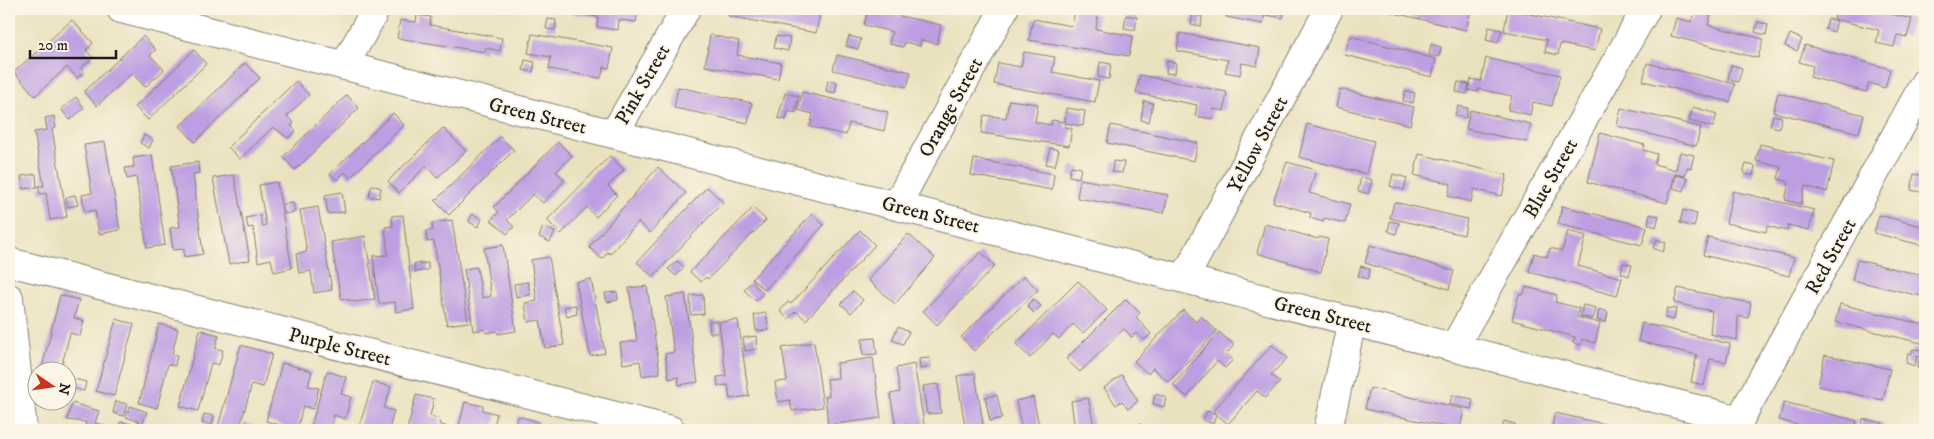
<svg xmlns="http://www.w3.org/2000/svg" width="1934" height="439" font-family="'IM FELL DW Pica',serif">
  <rect width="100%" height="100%" fill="#fcf5e5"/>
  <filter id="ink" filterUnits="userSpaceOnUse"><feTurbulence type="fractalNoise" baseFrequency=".02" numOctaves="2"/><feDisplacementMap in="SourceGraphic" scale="10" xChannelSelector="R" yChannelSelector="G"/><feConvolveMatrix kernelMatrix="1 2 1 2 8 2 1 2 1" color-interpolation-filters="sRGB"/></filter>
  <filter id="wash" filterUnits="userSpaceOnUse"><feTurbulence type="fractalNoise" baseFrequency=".0096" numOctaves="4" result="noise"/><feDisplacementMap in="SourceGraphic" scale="20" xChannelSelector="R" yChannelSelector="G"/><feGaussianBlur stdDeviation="1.12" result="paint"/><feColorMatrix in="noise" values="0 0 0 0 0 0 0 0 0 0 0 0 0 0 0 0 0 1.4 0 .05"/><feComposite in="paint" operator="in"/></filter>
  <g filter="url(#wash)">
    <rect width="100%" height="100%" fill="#eae2bf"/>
    <g id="blocks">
      <path fill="#bd9ee2" d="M545,9H638L636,22L619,20L618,30L597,27L598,17Z
        M729,9H800V11L820,15L816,33L728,16Z
        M868,9L941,25L937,44L921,40L920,46L905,42L903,47L889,44L892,32L864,25Z
        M926,9H945L944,14Z
        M1228,9H1285L1283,18L1265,15L1263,24L1226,17Z
        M1387,9H1471L1466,30L1386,11Z
        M1508,9L1600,29L1595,51L1560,44L1558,55L1545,52L1547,40L1504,31Z
        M1836,9H1870L1912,19L1907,37L1897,35L1894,47L1876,43L1879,30L1834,19Z
        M1075,10L1098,14L1096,29L1133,36L1129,56L1029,40L1033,19L1072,26Z
        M1695,10L1711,14L1708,25L1763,39L1758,58L1671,36L1676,18L1691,22Z
        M1193,14L1202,16L1201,26L1191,24Z
        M417,15L431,17L430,25L502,38L500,51L486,48L485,52L397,38L400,20L416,22Z
        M1126,15L1137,17L1135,30L1124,28Z
        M548,19L556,20L555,30L546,29Z
        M1828,19L1837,21L1834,32L1825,29Z
        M72,20L93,43L86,50L93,58L81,68L84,72L77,78L67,67L35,96L14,72Z
        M1758,22L1768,24L1766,35L1755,32Z
        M1489,27L1502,30L1498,43L1486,40Z
        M1180,33L1260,48L1257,66L1242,63L1240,75L1225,72L1228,60L1177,51Z
        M532,34L613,48L609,68L604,67L601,78L549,69L551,57L528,53Z
        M1790,34L1802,39L1797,51L1785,46Z
        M710,35L739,41L737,55L781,63L778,79L705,66Z
        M143,36L156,50L150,55L164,70L145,87L132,73L97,106L84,92Z
        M776,36L790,38L788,51L774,48Z
        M849,36L861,39L858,49L846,46Z
        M1350,36L1436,59L1432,77L1345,55Z
        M1431,44L1441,47L1439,57L1429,55Z
        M1805,45L1890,69L1885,88L1869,83L1866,92L1810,77L1813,66L1799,62Z
        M194,50L206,64L148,120L135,107Z
        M1024,52L1055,57L1052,72L1099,81L1095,102L994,84L998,63L1021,67Z
        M837,55L911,72L907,87L833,70Z
        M1486,58L1560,75L1552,106L1533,102L1530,115L1508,110L1512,96L1478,89V92L1468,90L1471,79L1481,81Z
        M525,60L535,62L533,72L523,70Z
        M1167,61L1176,63L1175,74L1166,73Z
        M1100,62L1111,64L1109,79L1098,77Z
        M245,63L260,78L195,142L180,126Z
        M1647,63L1735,84L1730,102L1643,81Z
        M1731,65L1742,68L1738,82L1728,80Z
        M1140,75L1227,92L1224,111L1213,109L1212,119L1195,116L1197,105L1136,93Z
        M828,80L837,82L835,93L826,91Z
        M296,81L309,95L287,116L294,123L291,126L296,131L288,138L273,127L240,159L228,147Z
        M1458,82L1469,84L1467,94L1456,92Z
        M678,87L752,103L748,123L674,108Z
        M1340,89L1414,107L1410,125L1336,107Z
        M1405,91L1415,93L1413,103L1403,101Z
        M802,92L888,112L884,131L849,123L846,135L810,127L813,114L798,110Z
        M785,93L799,96L795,113L788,111L786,120L778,118Z
        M1778,93L1864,115L1859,133L1773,112Z
        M347,95L359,108L295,170L283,157Z
        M76,97L84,108L70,120L61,109Z
        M1009,100L1038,104L1035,122L1051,125L1052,120L1065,122L1066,108L1085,111L1083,126L1065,123V127L1072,128L1069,146L981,133L984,115L1006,118Z
        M1144,101L1153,103L1149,122L1141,120Z
        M1458,106L1468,108L1466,118L1455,115Z
        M1693,107L1717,114L1713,127L1689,121Z
        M1621,108L1701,127L1696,146L1617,126Z
        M1470,110L1531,124L1527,142L1466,129Z
        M393,113L404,125L350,178L345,172L337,180L330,174Z
        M1773,115L1782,117L1779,128L1770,126Z
        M54,116L56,128L52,129L67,217L50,220L46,193L40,194L38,186H44L34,132L47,130L45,118Z
        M1307,124L1374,141L1366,174L1299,157Z
        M1111,125L1198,143L1194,161L1107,143Z
        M443,128L466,151L437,178L426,166L399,193L388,181Z
        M1600,133L1645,145L1643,150L1657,154L1654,164L1676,170L1680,152L1694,155L1691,168L1687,167L1685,176L1675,174L1667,203L1588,182Z
        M144,135L153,140L149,148L140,143Z
        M500,137L514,150L449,215L435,201Z
        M105,142L120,230L99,234L95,210L87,212L84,209L82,195L92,193L84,145Z
        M558,142L572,156L556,172L565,180L543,203L533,194L507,220L514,227L507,234L491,220L499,212L494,207Z
        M1760,144L1834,161L1827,192L1805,186L1801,204L1785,200L1789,182L1778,179L1781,167L1756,161Z
        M1050,148L1059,150L1055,166L1046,164Z
        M1419,154L1507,175L1502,196L1474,189L1471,202L1448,196L1451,184L1414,175Z
        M152,155L165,245L147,248L136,177L127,179L125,168L134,167L133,158Z
        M610,156L624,170L608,186L617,195L596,217L587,207L561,234L547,220Z
        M974,159L1054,174L1052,190L971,175Z
        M1113,161L1124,162L1122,173L1112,172Z
        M198,162L199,173L193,174L203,254L184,257V249L173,250L170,228L180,227L171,166Z
        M1287,162L1316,170L1309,193L1350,204L1345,223L1324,218L1323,222L1310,218L1311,213L1273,202Z
        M1746,164L1755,166L1753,176L1743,173Z
        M1071,166L1081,168L1079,178L1069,176Z
        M658,167L686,193L650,233L638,222L610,254L608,252L602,259L589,247Z
        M36,174L37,187L23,189L21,176Z
        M1393,174L1407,178L1404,190L1390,186Z
        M1914,174L1925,176V193L1911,190Z
        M234,175L250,260L229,264L213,178Z
        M1676,175L1688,178L1684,191L1673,188Z
        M1361,177L1372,180L1368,194L1358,191Z
        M1080,179L1168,195L1164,213L1077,198Z
        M277,182L292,268L274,272L271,259L258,262L253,227L248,228L246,218L260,215L262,226L266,225L259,185Z
        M372,185L381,188L379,198L369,196Z
        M707,187L723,202L653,277L637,262Z
        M1733,191L1814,210L1809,230L1788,225L1787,231L1767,226L1766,232L1726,223Z
        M342,192L345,212L328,214L325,195Z
        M75,195L78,205L68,207L66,197Z
        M1394,202L1467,219L1464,235L1390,218Z
        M293,203L295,212L284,214L283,204Z
        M1562,206L1647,227L1642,245L1558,224Z
        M318,207L332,290L314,293L311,271L299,273L296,254L307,252L300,210Z
        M753,208L766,220L708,279L706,277L701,282L690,272Z
        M1683,210L1697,214L1694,227L1680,223Z
        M472,214L482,219L478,227L469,222Z
        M812,214L824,225L765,290L752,279Z
        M1650,214L1659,216L1656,227L1648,224Z
        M403,215L414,309L396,312L395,302L379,304L373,256L388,255L385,227L393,226L392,216Z
        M1879,215L1925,227V246L1874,233Z
        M452,220L468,322L447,325L434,241L427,242L426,231L433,230L432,223Z
        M1390,221L1399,223L1396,234L1388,231Z
        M1265,224L1318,239L1319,237L1328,239L1321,272L1257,253Z
        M543,227L555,232L550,242L539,237Z
        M860,230L875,245L806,320L796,311L788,319L780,311L788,302L791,304Z
        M1568,231L1586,236L1578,266L1622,278L1617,296L1529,272L1534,253L1547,257L1550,248L1562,251Z
        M908,234L935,258L895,304L868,280Z
        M365,236L375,299L356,302L341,298L331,242Z
        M1708,237L1794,258L1789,276L1703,255Z
        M1657,239L1666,243L1663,252L1653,248Z
        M503,245L516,331L498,334L497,331L486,333L485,329L473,331L464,269L477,267L482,298L491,296L484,248Z
        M1370,245L1454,271L1449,289L1365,263Z
        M981,252L995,266L937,325L923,311Z
        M549,257L564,345L545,348L540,320L528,322L525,303L537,301L531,260Z
        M1857,260L1925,276V297L1852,280Z
        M677,261L684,267L676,276L668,269Z
        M428,263V270L415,272L414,264Z
        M1623,263L1632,265L1629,276L1621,273Z
        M1361,266L1370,269L1368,279L1358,276Z
        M1024,276L1038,290L974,351L961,337Z
        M591,279L605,353L590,356L576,282Z
        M1078,281L1107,310L1083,333L1073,324L1059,339L1053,334L1030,358L1016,344Z
        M528,282L530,295L516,297L514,284Z
        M751,282L763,293L756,301L744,290Z
        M647,286L660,373L642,376L640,361L623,364L620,343L637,341L629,288Z
        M1526,287L1557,295L1555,302L1579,308L1577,317L1600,323L1595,343L1582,339L1580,345L1573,343L1575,337L1512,320L1519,294L1523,295Z
        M1678,288L1751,303L1748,318L1738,316L1737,340L1710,334L1712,311L1674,303Z
        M853,291L863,300L851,313L841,304Z
        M617,292L618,300L607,302L605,293Z
        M685,294L698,382L679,385L678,377L669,379L665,354L674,352L666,297Z
        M60,295L79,300L74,318L84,321L80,336L70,333L60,372H41Z
        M703,295L704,314L691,315L690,296Z
        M1033,299L1041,306L1034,313L1027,306Z
        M1126,299L1140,313L1136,317L1151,334L1144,340L1136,333L1132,337L1124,329L1080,372L1066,359Z
        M1840,304L1925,325L1921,343L1835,322Z
        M576,305L577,314L567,317L564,307Z
        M1583,305L1596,308L1593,319L1580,316Z
        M1667,308L1676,309L1674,320L1665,318Z
        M1599,309L1608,312L1606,322L1597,320Z
        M1183,310L1196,322L1201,316L1217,331L1168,382L1153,368L1148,374L1134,361Z
        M766,313L769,330L756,331L754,315Z
        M116,319L134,324L114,396L96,391Z
        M738,320L749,396L730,399L728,385L718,386L717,377L726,376L719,322Z
        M709,321H717L718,333H710Z
        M1642,323L1730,344L1726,362L1710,359L1704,385L1691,382L1697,355L1638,341Z
        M159,324L178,329L172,354L177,355L175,366L168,364L157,408L139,403Z
        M898,327L909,332L903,344L892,340Z
        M200,330L219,335L215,348L223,350L219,365L211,363L198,411L180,406Z
        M1219,332L1234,345L1226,354L1233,360L1225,368L1217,361L1187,397L1173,385Z
        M756,336L757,349L745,351L743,338Z
        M875,338L877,354L863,355L862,339Z
        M814,342L823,407L792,411L790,400L778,402L775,382L787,381L782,348Z
        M241,345L272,354L263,387L252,384L239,430H217Z
        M1272,345L1287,358L1271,375L1280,382L1265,398L1257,391L1228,424L1213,411Z
        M1913,349L1925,350V370L1917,368L1920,357L1917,356L1915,366L1906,363L1908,353L1911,354Z
        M1825,355L1890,369L1883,400L1818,386Z
        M873,358L881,418L828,425L825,397L829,396L827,379L838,378L837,363Z
        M929,358L931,367L920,369L919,359Z
        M282,363L312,371L308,386L319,388L313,409L303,406L297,430L266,421Z
        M914,364L925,430H907L906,424L896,426L890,394L900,392L896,368Z
        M327,371L346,377L341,394L351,397L345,419L334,415L330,430H310Z
        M975,373L984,430H956V428L965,427L957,376Z
        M1122,375L1138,401L1128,409L1122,401L1116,405L1104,388Z
        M74,379L86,382L84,391L72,388Z
        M373,382L391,387L384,408L394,411L389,430H358Z
        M938,384L941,413L927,414L923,386Z
        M1370,388L1464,409L1460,430L1365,409Z
        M1155,394L1166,397L1164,407L1153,404Z
        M416,395L434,399L430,416L441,419L439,424L451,428V430H407Z
        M997,395L1002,418L990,421L985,397Z
        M1452,395L1473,399L1471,409L1450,404Z
        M1033,397L1040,430H1022L1016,401Z
        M1088,398L1095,430H1075L1071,401Z
        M116,401L127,404L124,416L113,413Z
        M465,402L483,406V410L497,414L493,430H458Z
        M1784,402L1857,421L1854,430H1817L1779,420Z
        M72,403L99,411L95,423L105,426L104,430H84L86,422L67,420Z
        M130,406L147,412L143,423L126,417Z
        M1207,411L1216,414L1213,424L1203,420Z
        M1555,413L1627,429V430H1551Z
        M204,414L214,416L212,425L202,423Z
        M518,416L539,422L537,430H514Z
        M1863,419L1883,423L1881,430H1860Z
        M1504,421L1515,424L1514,430H1502Z
        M120,422L131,424L130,430H118Z
        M244,423L255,426L254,430H242Z
        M1141,424L1143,430H1125V427Z"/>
    </g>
  </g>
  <g filter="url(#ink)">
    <use href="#blocks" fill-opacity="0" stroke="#837f6e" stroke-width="1"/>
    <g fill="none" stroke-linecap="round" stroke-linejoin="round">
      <defs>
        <path id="street" d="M121,9L1740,420
          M344,66L376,9
          M614,134L686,9
          M896,206L1004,9
          M9,262L671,430
          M1184,279L1329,9
          M9,298L23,430
          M1454,347L1646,9
          M1328,430L1352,321
          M1734,430L1925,82"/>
      </defs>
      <use href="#street" stroke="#837f6e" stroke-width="30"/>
      <use href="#street" stroke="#fff" stroke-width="28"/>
    </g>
  </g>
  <g text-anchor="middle" stroke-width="4" stroke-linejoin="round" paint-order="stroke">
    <g font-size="20" fill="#1c1c1c" stroke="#fcf5e5">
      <text transform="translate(642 84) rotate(-60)" y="7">Pink Street</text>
      <text transform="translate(950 107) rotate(-61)" y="7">Orange Street</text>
      <text transform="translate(538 115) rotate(14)" y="7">Green Street</text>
      <text transform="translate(1257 144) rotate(-62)" y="7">Yellow Street</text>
      <text transform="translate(1550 178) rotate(-60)" y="7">Blue Street</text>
      <text transform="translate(931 214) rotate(14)" y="7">Green Street</text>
      <text transform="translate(1830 256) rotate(-61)" y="7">Red Street</text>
      <text transform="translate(1323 314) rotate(14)" y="7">Green Street</text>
      <text transform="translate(340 346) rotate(14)" y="7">Purple Street</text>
    </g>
  </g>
  <rect width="1934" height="439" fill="none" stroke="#fcf5e5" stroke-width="30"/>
  <g transform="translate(52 386) rotate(103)"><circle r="24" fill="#fcf5e5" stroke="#a29e95"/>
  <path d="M0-4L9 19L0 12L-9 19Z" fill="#c8321e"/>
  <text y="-8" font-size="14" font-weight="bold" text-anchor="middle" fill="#1c1c1c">N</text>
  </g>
  <path d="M30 50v8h86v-8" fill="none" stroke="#1c1c1c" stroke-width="2.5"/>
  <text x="38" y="50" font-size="15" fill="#1c1c1c" stroke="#fcf5e5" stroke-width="4" paint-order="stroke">20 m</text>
</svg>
